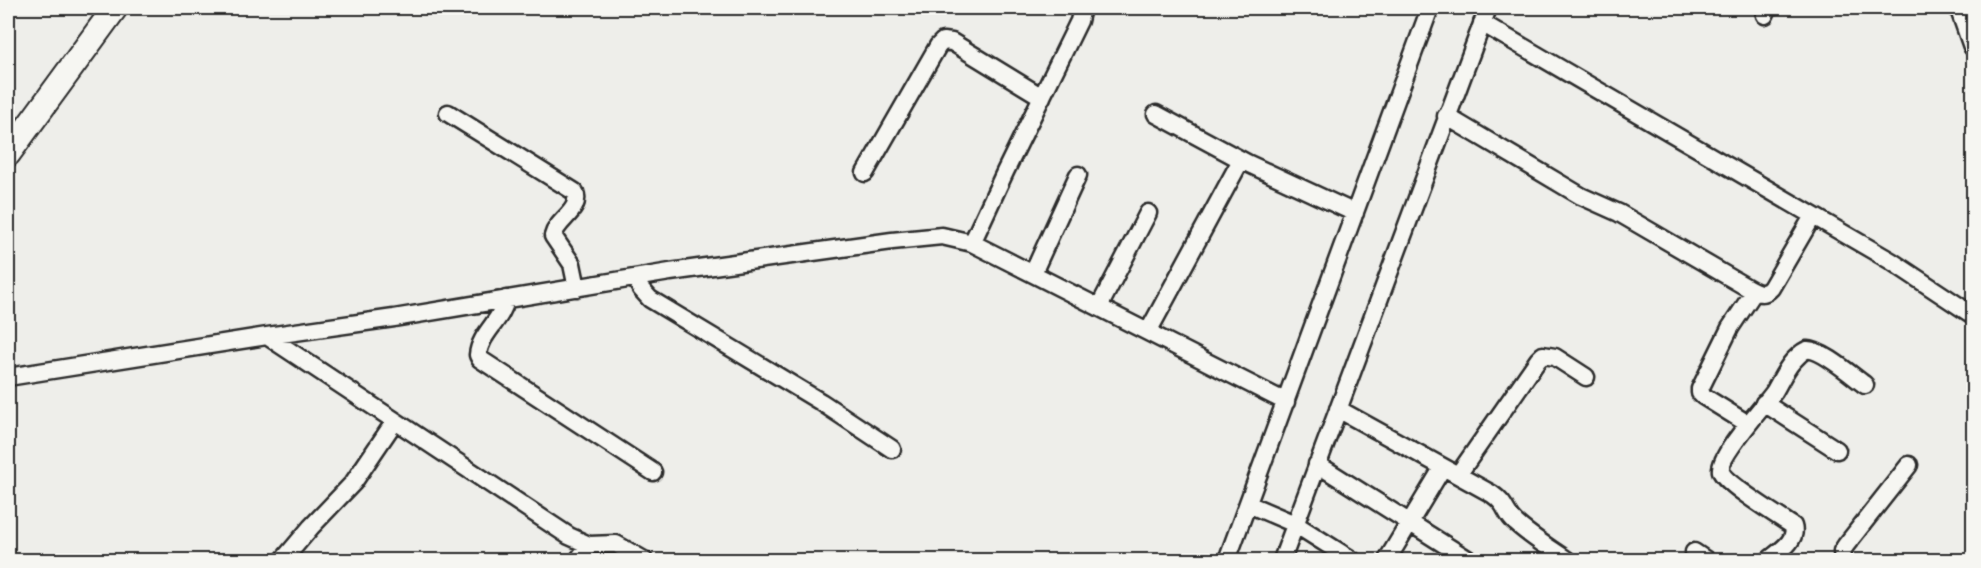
<svg xmlns="http://www.w3.org/2000/svg" width="1981" height="568" font-family="Pangolin,sans-serif">
  <rect width="100%" height="100%" fill="#eeeeea"/>
  <filter id="ink" filterUnits="userSpaceOnUse"><feTurbulence type="fractalNoise" baseFrequency=".0167" numOctaves="2"/><feDisplacementMap in="SourceGraphic" scale="12" xChannelSelector="R" yChannelSelector="G"/><feConvolveMatrix kernelMatrix="1 2 1 2 8 2 1 2 1" color-interpolation-filters="sRGB"/></filter>
  <g filter="url(#ink)">
    <g fill="none" stroke-linecap="round" stroke-linejoin="round">
      <defs>
        <path id="minor" d="M1765,15L1768,8
          M1482,23L1891,261L1974,316
          M448,113L575,192C582,211 557,219 553,236L572,264L577,288
          M1156,114L1247,163L1355,213
          M1446,116L1581,196L1619,213L1748,288C1757,293 1764,296 1771,288L1813,216
          M865,173L938,46L943,41L952,42L1042,97
          M972,243L1005,172L1079,21L1082,8
          M1033,273L1078,175
          M635,278L641,289L650,299L821,402L892,449
          M506,299C502,321 480,333 478,355L480,359L653,472
          M1099,307L1148,213
          M1148,332L1241,160
          M267,336L569,536L589,545L616,544L644,560
          M8,377L267,336L394,318L670,272L892,241L942,236L972,243L1286,402
          M1764,403L1837,450
          M1338,409L1492,494C1508,505 1504,513 1516,523C1531,537 1550,548 1567,560
          M1748,424L1703,396L1700,393V389L1730,328L1754,292
          M1317,464L1469,560
          M1458,475L1538,360L1543,355L1555,357L1586,377
          M1248,504L1295,524L1352,560
          M1694,552L1706,560
          M283,560L311,527L353,483L395,421
          M578,560L589,545
          M1227,560L1430,8
          M1282,560L1488,8
          M1387,560L1443,467
          M1769,560C1778,552 1798,541 1793,526C1781,518 1723,482 1721,471C1718,456 1764,406 1774,392C1780,382 1785,370 1793,361C1797,357 1802,351 1807,350C1820,348 1854,377 1865,385
          M1843,560L1842,551L1846,545L1909,465"/>
        <path id="major" d="M1961,8L1974,45"/>
        <path id="highway" d="M8,154L115,8"/>
      </defs>
      <use href="#minor" stroke="#2b2b2b" stroke-width="21"/>
      <use href="#major" stroke="#2b2b2b" stroke-width="26"/>
      <use href="#highway" stroke="#2b2b2b" stroke-width="28"/>
      <use href="#minor" stroke="#f6f6f2" stroke-width="16"/>
      <use href="#major" stroke="#f6f6f2" stroke-width="21"/>
      <use href="#highway" stroke="#f6f6f2" stroke-width="24"/>
    </g>
  </g>
  <rect width="1981" height="568" fill="none" stroke="#f6f6f2" stroke-width="30"/>
  <rect x="15" y="15" width="1951" height="538" fill="none" stroke="#2b2b2b" stroke-width="2" filter="url(#ink)"/>
</svg>
